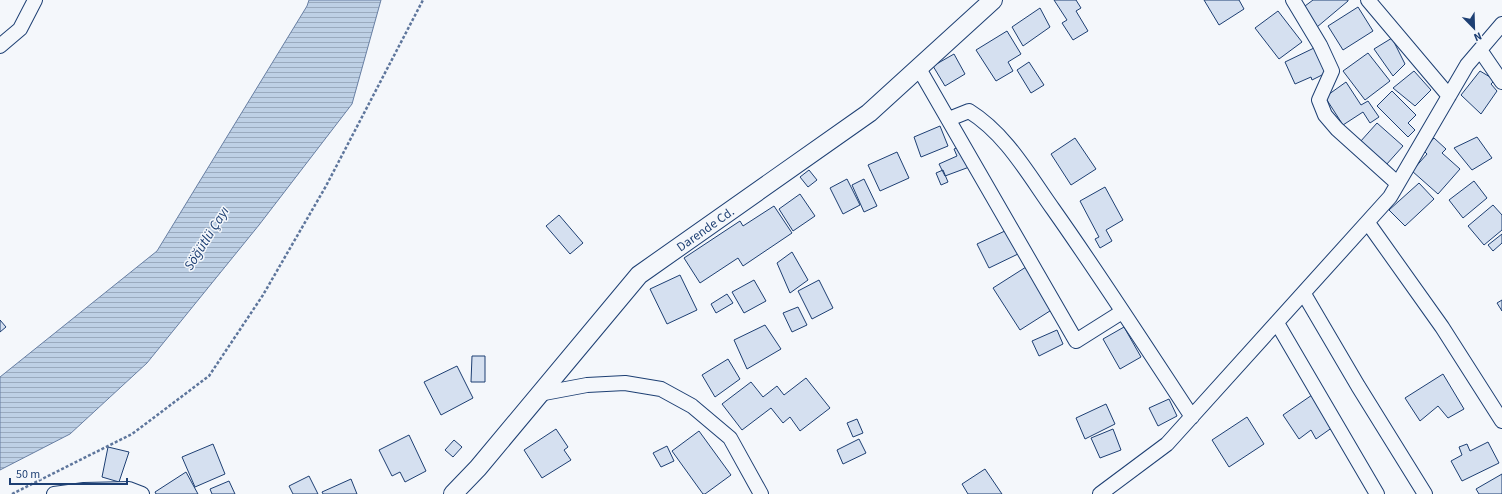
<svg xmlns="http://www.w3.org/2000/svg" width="1502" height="494" font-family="'Source Sans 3',sans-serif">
  <defs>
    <pattern id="water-rules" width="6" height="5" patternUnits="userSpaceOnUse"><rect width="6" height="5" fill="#bed0e5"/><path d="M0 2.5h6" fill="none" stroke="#9aaabe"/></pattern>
  </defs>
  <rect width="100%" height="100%" fill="#f4f7fb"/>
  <path fill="url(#water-rules)" stroke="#687fa3" d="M309,0H381L352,104L259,225L147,363L70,434L0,470V377L157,251L307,6Z"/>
  <path fill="#d5e0f0" stroke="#1d3f73" d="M1054,0H1076L1081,8L1076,11L1088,31L1073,40L1062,23L1067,20Z
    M1204,0H1239L1244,9L1219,25Z
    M1313,0H1348V1L1317,27L1301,9Z
    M1358,7L1373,31L1343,50L1328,26Z
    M1040,8L1050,27L1023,46L1012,27Z
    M1278,11L1302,42L1279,59L1255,28Z
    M1007,31L1021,54L1008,62L1013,71L996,81L976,50Z
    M1392,38L1405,64L1393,76L1374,49Z
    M1314,48L1326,73L1312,80L1311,77L1295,84L1285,62Z
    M1368,53L1390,81L1365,100L1343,71Z
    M954,54L965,74L945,86L933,66Z
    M1029,62L1044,85L1031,93L1017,70Z
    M1414,71L1431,90L1415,106L1393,88Z
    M1480,71L1495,80L1491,84L1497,91L1481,114L1461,95Z
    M1346,82L1361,105L1368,101L1379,117L1370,123L1363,112L1343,125L1325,97Z
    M1392,91L1416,115L1408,123L1415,130L1408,137L1377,106Z
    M1377,123L1403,146L1386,165L1360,142Z
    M940,126L948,146L921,157L914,137Z
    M1477,137L1492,158L1472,170L1454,148Z
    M1075,138L1096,169L1071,185L1051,154Z
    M1434,138L1446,149L1442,153L1460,169L1438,194L1412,171L1427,154L1423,150Z
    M964,145L972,166L945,176L939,164L957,156L954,149Z
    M897,152L909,178L880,191L868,165Z
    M809,170L817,180L808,187L800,177Z
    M943,170L948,182L941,185L936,173Z
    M847,179L860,205L843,214L830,188Z
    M864,179L877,206L864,212L852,185Z
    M1474,181L1487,198L1463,218L1449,200Z
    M1419,183L1434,199L1405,226L1389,210Z
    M1105,187L1123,220L1106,230L1112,241L1100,248L1095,239L1099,237L1080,201Z
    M800,194L815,216L793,231L779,209Z
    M1493,205L1502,215V230L1484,245L1468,226Z
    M774,206L792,233L743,266L738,258L700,283L684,258L740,221L743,226Z
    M559,215L583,243L570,254L546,226Z
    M1007,230L1018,254L989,268L977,244Z
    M1502,234V243L1493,251L1488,245Z
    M792,252L808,280L790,293L777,263Z
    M1026,267L1053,309L1020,330L993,288Z
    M680,275L697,310L667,324L650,289Z
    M754,280L766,301L744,313L732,292Z
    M819,280L833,308L812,319L798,291Z
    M727,294L733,303L716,313L711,304Z
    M1502,300V311L1497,303Z
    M798,307L807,325L792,332L783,313Z
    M0,320L6,327L0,332Z
    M765,325L781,349L747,369L734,340Z
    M1124,327L1141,357L1120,369L1103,339Z
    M1057,330L1063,344L1039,356L1032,341Z
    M472,356H485V382H471Z
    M728,359L740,379L715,397L702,375Z
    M457,366L473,398L441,415L424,382Z
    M1443,374L1464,409L1448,418L1438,406L1420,421L1405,398Z
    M806,378L830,408L800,431L790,417L783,423L771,408L742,430L722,404L751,382L763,397L777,386L784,395Z
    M1312,395L1333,427L1316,439L1311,430L1299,439L1283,415Z
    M1169,399L1177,416L1158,426L1149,408Z
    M1106,404L1115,424L1085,439L1076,418Z
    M1247,417L1264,444L1229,467L1212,440Z
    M857,419L863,433L853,437L847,423Z
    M556,429L568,447L564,450L571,460L542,478L524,450Z
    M1113,429L1121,450L1100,458L1091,438Z
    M699,431L731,475L705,494H703L672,451Z
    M409,435L426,471L405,482L400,472L392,476L379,450Z
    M859,439L866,453L843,464L837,450Z
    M454,440L462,447L453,457L445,450Z
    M1488,442L1499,463L1462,481L1451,461L1462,455L1459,447L1467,444L1470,451Z
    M213,444L225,474L195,487L182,457Z
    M667,446L674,461L661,467L653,453Z
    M108,447L129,452L119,482L102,477Z
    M985,469L1002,494H968L962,484Z
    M186,472L198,494H156L155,492Z
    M1502,474V494H1479L1476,489Z
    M309,476L318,494H293L289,486Z
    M351,479L357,494H323L322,492Z
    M229,481L235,494H212L210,489Z"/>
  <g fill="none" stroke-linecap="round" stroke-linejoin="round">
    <defs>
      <path id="minor" d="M1293,0L1320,45L1332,71L1319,100L1325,115L1337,129L1397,183
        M1368,0L1449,96
        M0,46L20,29L35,0
        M1480,50L1502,82
        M918,67L1076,341L1122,312
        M949,119L969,111C1006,134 1028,174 1053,209C1101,277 1146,347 1192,417
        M1368,223L1442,327L1502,421
        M1304,294L1358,386L1425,494
        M1277,323L1377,494
        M539,394L587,385L625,383L661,389L692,406L730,438L761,494
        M54,494L84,490L129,489L142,494
        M1100,494L1167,444L1390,197L1467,65L1502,24"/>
      <g id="tertiary">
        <path id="s1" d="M453,494L478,468L639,275L869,113L993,0"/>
      </g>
    </defs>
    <use href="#minor" stroke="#1d3f73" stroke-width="16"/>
    <use href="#tertiary" stroke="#1d3f73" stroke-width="20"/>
    <path stroke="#5e769c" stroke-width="2.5" stroke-dasharray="3 2" stroke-linecap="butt" d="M12,494L132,434L209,376L263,295L326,186L423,0"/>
    <use href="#minor" stroke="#f4f7fb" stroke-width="14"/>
    <use href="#tertiary" stroke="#f4f7fb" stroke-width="18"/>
  </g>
  <g text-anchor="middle" stroke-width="3" stroke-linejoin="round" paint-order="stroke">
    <g font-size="13" fill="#1d3f73" stroke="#f4f7fb">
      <text dy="5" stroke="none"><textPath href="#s1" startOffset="368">Darende Cd.</textPath></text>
    </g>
    <g font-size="14" font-style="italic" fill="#1d3f73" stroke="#f4f7fb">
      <text transform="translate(206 238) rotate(-58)" y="5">Söğütlü Çayı</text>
    </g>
  </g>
  <g transform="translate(1474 28) rotate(157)" stroke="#f4f7fb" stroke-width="3" paint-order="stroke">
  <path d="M0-3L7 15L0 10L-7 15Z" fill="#1d3f73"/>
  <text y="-6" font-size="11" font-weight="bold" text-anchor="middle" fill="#1d3f73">N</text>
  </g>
  <path d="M10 478v6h117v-6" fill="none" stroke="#1d3f73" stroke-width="2"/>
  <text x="16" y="478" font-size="12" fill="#1d3f73" stroke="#f4f7fb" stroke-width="3" paint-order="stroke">50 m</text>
</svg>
